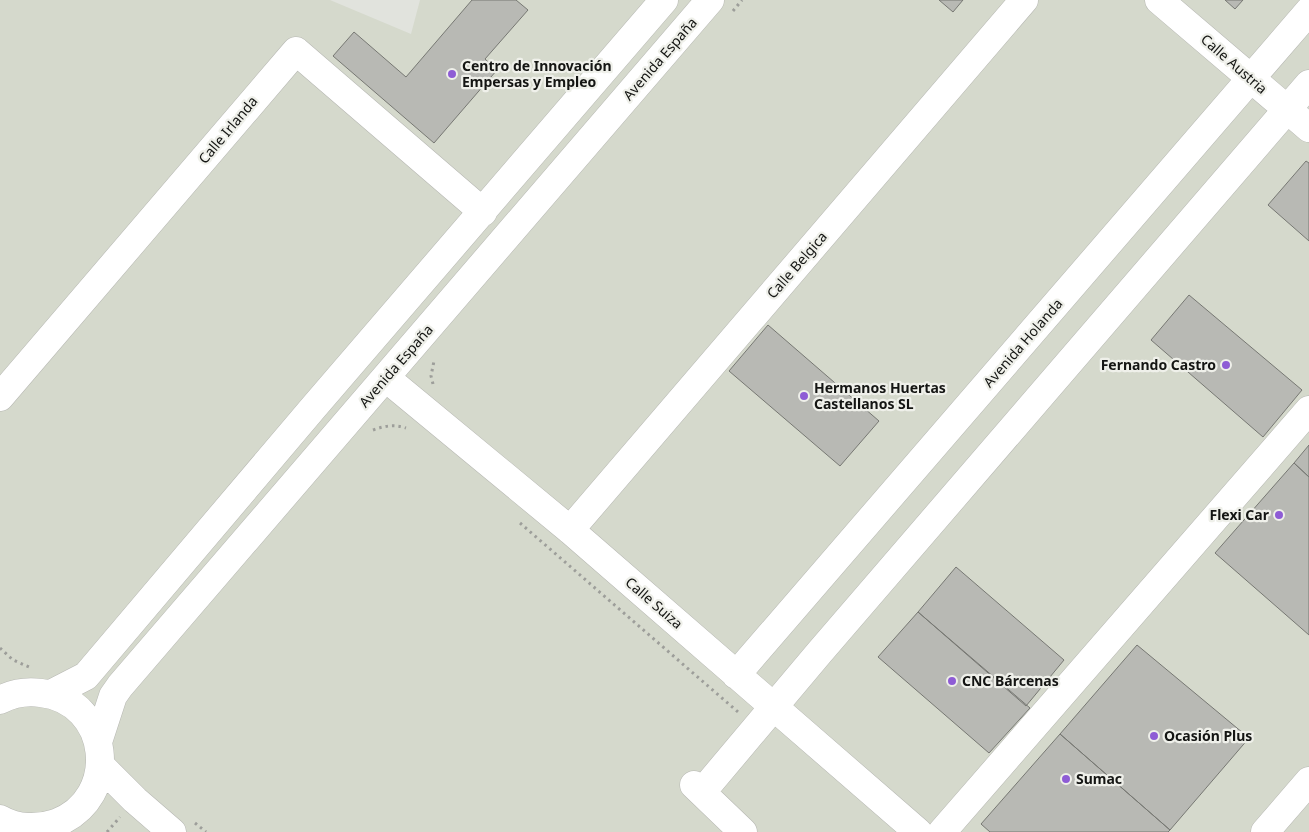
<svg xmlns="http://www.w3.org/2000/svg" width="1309" height="832" font-family="'Noto Sans',sans-serif">
  <rect width="100%" height="100%" fill="#e1e3dd"/>
  <path fill="#d5d9cc" d="M0,0H330L411,34L420,0H1309V832H0Z"/>
  <path fill="#b8b9b4" stroke="#777873" d="M472,0H516L528,10L485,59L497,70L434,143L333,56L354,32L406,77Z
    M939,0H963L953,12Z
    M1225,0H1243L1235,9Z
    M1306,161L1309,163V241L1268,205Z
    M1189,295L1302,390L1263,437L1151,340Z
    M768,325L879,421L840,466L729,371Z
    M1309,445V477L1294,463Z
    M1294,463L1309,477V635L1215,553Z
    M956,567L1064,660L1026,706L918,612Z
    M918,612L1030,708L989,753L878,657Z
    M1137,645L1249,738L1170,830L1060,734Z
    M1060,734L1170,830L1168,832H990L981,824Z"/>
  <g fill="none" stroke-linecap="round" stroke-linejoin="round">
    <defs>
      <path id="minor" d="M1159,0L1309,128
        M386,378L570,530L918,832
        M0,397L296,51L483,212
        M570,530L1024,0
        M736,675L1309,11
        M51,694L86,676L313,408L664,0
        M0,700C13,693 26,691 41,693C111,701 122,798 56,823C38,829 17,829 0,819
        M98,742L113,696L120,686L710,0
        M100,765L135,800L172,832
        M694,785L743,832
        M702,792L819,653L1309,84
        M942,832L1309,410
        M1265,832L1309,781"/>
    </defs>
    <use href="#minor" stroke="#b7b8b3" stroke-width="29"/>
    <path stroke="#9d9e9a" stroke-width="3" stroke-dasharray="2.5 4" stroke-linecap="butt" d="M733,11L742,0
      M433,384L431,376L434,361
      M373,430C384,426 394,424 406,428
      M520,523L738,712
      M0,648L13,660L29,667
      M195,823L206,832
      M107,832L120,817"/>
    <use href="#minor" stroke="#fff" stroke-width="28"/>
  </g>
  <g fill="#8e5cd5" stroke="#eff0ea" stroke-width="2">
    <circle cx="452" cy="74" r="5"/>
    <circle cx="1226" cy="365" r="5"/>
    <circle cx="804" cy="396" r="5"/>
    <circle cx="1279" cy="515" r="5"/>
    <circle cx="952" cy="681" r="5"/>
    <circle cx="1154" cy="736" r="5"/>
    <circle cx="1066" cy="779" r="5"/>
  </g>
  <g text-anchor="middle" stroke-width="4.5" stroke-linejoin="round" paint-order="stroke">
    <g font-size="14" fill="#141513" stroke="#eff0ea">
      <text transform="translate(660 59) rotate(-49)" y="5">Avenida España</text>
      <text transform="translate(1234 64) rotate(41)" y="5">Calle Austria</text>
      <text transform="translate(228 130) rotate(-50)" y="5">Calle Irlanda</text>
      <text transform="translate(797 265) rotate(-49)" y="5">Calle Belgica</text>
      <text transform="translate(1023 343) rotate(-49)" y="5">Avenida Holanda</text>
      <text transform="translate(396 366) rotate(-49)" y="5">Avenida España</text>
      <text transform="translate(654 603) rotate(41)" y="5">Calle Suiza</text>
    </g>
    <g font-size="14" font-weight="bold" fill="#141513" stroke="#eff0ea" text-anchor="start">
      <text x="462" y="71">Centro de Innovación<tspan x="462" dy="16">Empersas y Empleo</tspan></text>
      <text x="1216" y="370" text-anchor="end">Fernando Castro</text>
      <text x="814" y="393">Hermanos Huertas<tspan x="814" dy="16">Castellanos SL</tspan></text>
      <text x="1269" y="520" text-anchor="end">Flexi Car</text>
      <text x="962" y="686">CNC Bárcenas</text>
      <text x="1164" y="741">Ocasión Plus</text>
      <text x="1076" y="784">Sumac</text>
    </g>
  </g>
</svg>
